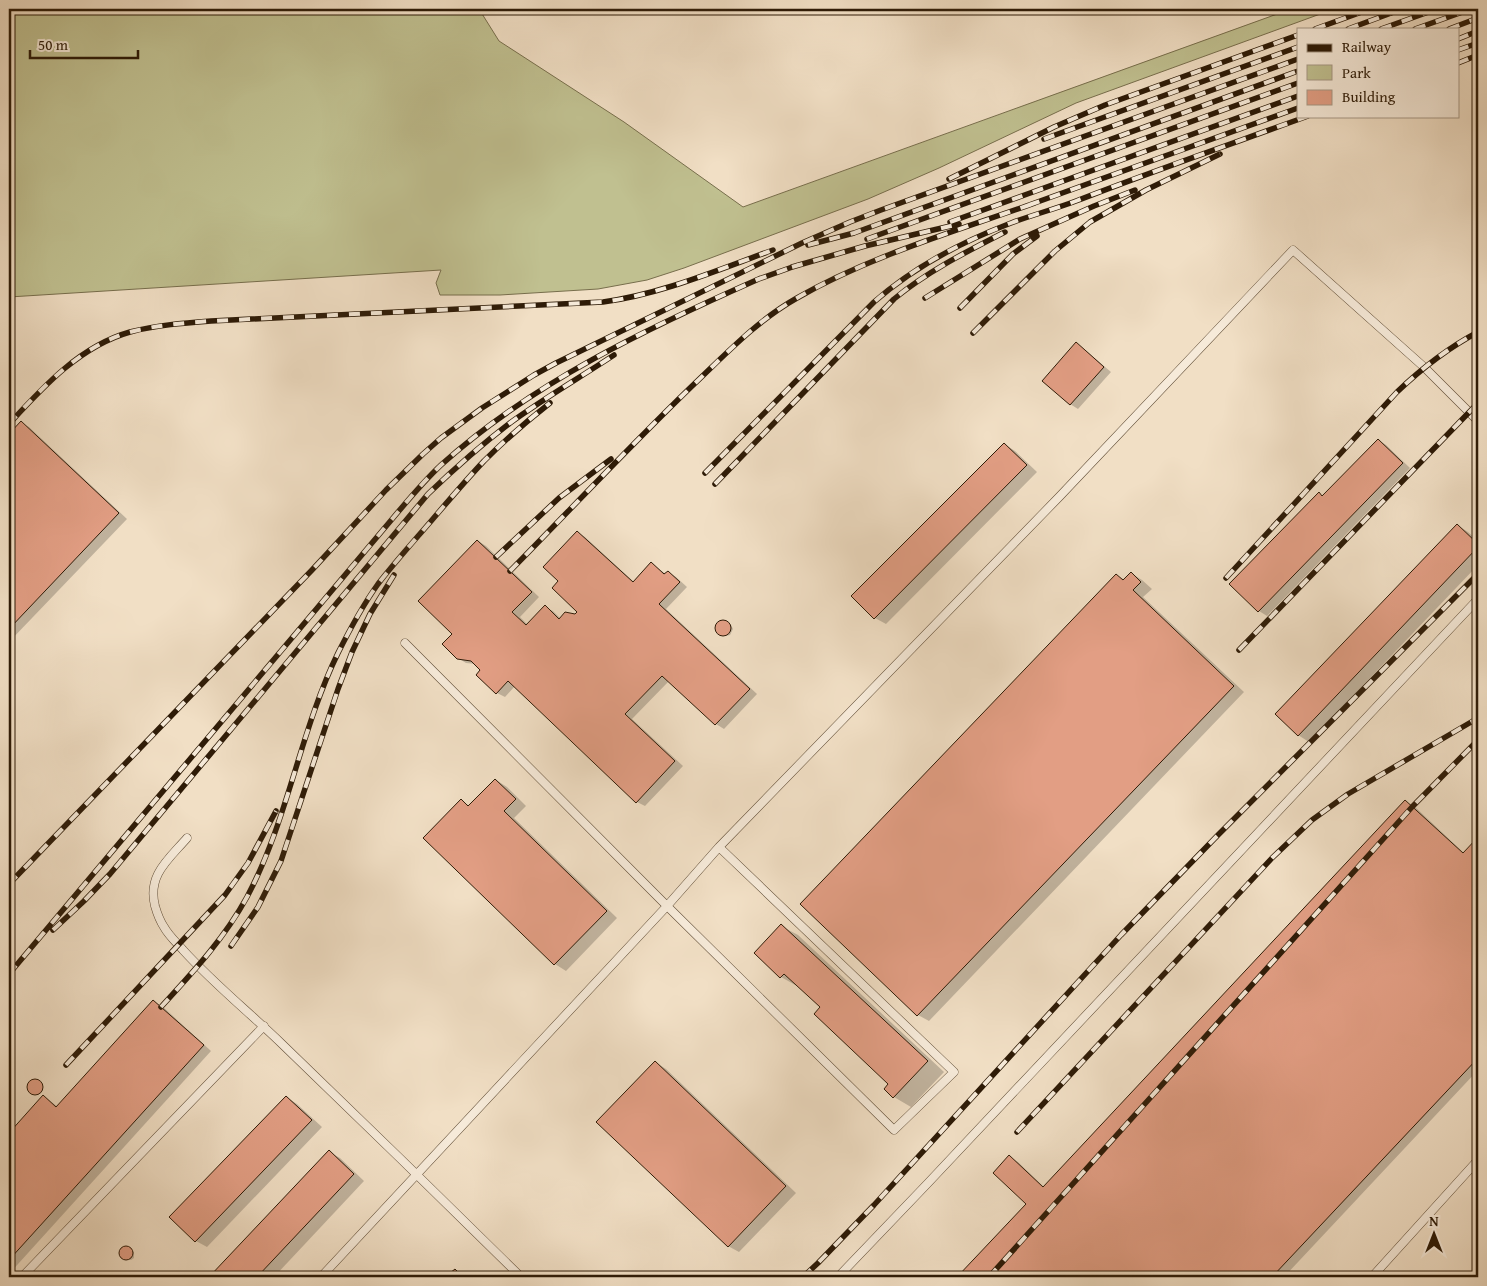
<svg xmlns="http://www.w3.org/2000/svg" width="1487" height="1286" font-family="'Gentium Book Plus',serif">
  <rect width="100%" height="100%" fill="#f1dfc5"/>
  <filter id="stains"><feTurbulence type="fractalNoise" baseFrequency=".004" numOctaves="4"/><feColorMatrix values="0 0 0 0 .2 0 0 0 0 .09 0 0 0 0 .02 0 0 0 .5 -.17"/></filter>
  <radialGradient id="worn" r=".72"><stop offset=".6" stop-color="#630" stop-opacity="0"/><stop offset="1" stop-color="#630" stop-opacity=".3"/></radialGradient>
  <path fill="#c0c090" stroke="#776e4c" d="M9,9H479L499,41L624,122L743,207L1291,9H1334L1076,103L939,168L868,199L684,268L647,280L598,289L500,295H440L436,283L441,270L9,297Z"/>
  <path fill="#0003" d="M1076,344L1084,349L1111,372L1078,409L1070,404Z
    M21,423L29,427L127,519L9,642V436Z
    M1378,440L1386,445L1410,468L1267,616L1259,611L1319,494L1323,496Z
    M1004,444L1015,451L1037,472L886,624L875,618Z
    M1457,525L1468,532L1478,541V565L1309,742L1298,735Z
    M577,532L585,537L634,582L652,564L666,574L668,572L676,577L687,587L666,609L757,694L724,729L716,724L669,681L632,719L683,766L645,806L637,802L515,686L505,697L497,693L482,670L476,664L466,663L458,658L454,634L478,541L486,546L539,597L520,617L528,625L545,607L553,611L561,619L575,615L579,611L560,581Z
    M1131,573L1142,580L1152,589L1143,597L1244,692L929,1021L918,1015L1116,575L1125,580Z
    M724,621L731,625L733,629L730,635L726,636L718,632L717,627L718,624Z
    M496,780L507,787L526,806L514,818L617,918L566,971L555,964L425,838L461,801L470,806Z
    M1406,802L1414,806L1464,853L1478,838V1070L1284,1277H959L1028,1204L1010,1157L1018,1162L1044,1187Z
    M781,926L798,935L944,1072L911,1107L894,1097L885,1089L890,1084L821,1007L798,986H797L781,977Z
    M154,1002L162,1006L211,1051L9,1274V1135L44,1096L58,1107Z
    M655,1062L666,1069L796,1193L739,1252L728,1246Z
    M29 1088a7 7 0 1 1 14 0a7 7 0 1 1-14 0Z
    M286,1097L297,1104L322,1127L207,1247L196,1241Z
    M329,1152L340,1158L364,1181L274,1277H211Z
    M125,1248H128L134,1252V1258L131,1260L125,1259L120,1255V1251Z
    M455,1270L466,1276L467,1277H447Z"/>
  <path fill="#e29e84" stroke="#2e1b07" d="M1076,342L1104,367L1070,405L1042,381Z
    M21,421L119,513L9,629V434Z
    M1378,439L1403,463L1258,612L1229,584L1319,492L1322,496Z
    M1004,443L1027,465L874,619L851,596Z
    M1457,524L1478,544V547L1298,736L1275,714Z
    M577,531L633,582L651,562L664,574L668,571L680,582L659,604L750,689L715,725L662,676L625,714L675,761L636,803L508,681L496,694L476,675L480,670L471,661L457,659L442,644L452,634L418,601L477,540L532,592L512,612L526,625L545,605L559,619L565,612L575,614L577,612L552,588L558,581L543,567Z
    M1131,572L1141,582L1133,590L1234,686L917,1016L800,904L1116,574L1123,580Z
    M715 628a8 8 0 1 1 16 0a8 8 0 1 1-16 0Z
    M495,779L516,799L504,811L607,911L554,965L423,838L461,799L468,806Z
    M1405,800L1463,853L1478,837V1058L1272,1277H957L1026,1204L993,1173L1009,1155L1043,1187Z
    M781,924L928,1061L893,1098L884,1089L888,1084L814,1014L820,1007L784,974L780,978L754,953Z
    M153,1000L204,1045L9,1260V1133L43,1095L56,1107Z
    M655,1061L786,1186L728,1247L596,1122Z
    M27 1087a8 8 0 1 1 16 0a8 8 0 1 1-16 0Z
    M286,1096L312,1120L195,1242L169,1217Z
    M329,1150L354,1174L257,1277H209Z
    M119 1253a7 7 0 1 1 14 0a7 7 0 1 1-14 0Z
    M455,1269L463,1277H445Z"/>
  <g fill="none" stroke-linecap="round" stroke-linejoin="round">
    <defs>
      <path id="service" d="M405,643L667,906L894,1130L954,1072L719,847
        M187,838C169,859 147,875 155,906C157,913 160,921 164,927C169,936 177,943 183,950C214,984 250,1013 282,1044C362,1121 442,1199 521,1277
        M22,1277L264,1026
        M321,1277L667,906L719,847L1060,496L1293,250L1424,367L1478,421
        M838,1277L928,1183L1478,599
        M1372,1277L1478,1160"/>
    </defs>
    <use href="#service" stroke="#5f4c36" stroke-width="9"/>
    <use href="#service" stroke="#f6ead9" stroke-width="8"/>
    <defs>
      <path id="rail" d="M1315,29L1370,9
        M1348,29L1402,9
        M1381,29L1437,9
        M1415,29L1471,9
        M1449,29L1478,18
        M1458,39L1478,31
        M1458,50L1478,43
        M1458,63L1478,55
        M1044,139L1298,47
        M949,179L1054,127L1105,105L1298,35
        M1029,205L1298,108
        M950,222L1298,96
        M867,239L1298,83
        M808,245L854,233L1298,71
        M792,267L865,246L959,224
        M756,280L798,265
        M925,298L1020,239L1094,206L1135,190
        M960,308L1013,254L1037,236
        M973,333L1055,251L1090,222L1146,190L1220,154
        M9,424C43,387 80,346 130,332C157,325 184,323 211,321L603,302C662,294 717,270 773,250
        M705,473L874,302C914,267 961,242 1011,223C1032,215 1055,209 1076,201C1153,171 1231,144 1308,116
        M715,484L894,299C928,271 966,252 1005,232
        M496,557L559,498L611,459
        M510,571C570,510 629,447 690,388C724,356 756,321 797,298C870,256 956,231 1035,203
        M1226,578L1397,392C1422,368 1448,348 1478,332
        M1239,650L1478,403
        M9,884L312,570L386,490L423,454L441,438L482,408L534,375L556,363L802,243L850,222L881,210L1298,59
        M53,930L84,901L110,874L428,494C454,469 481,445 510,423C543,399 579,378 614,355
        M231,946L258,907L281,861L338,689L352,652L370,614L394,575
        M9,974L393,518C408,500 424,481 441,465C533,382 648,328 761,278
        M161,1007C193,972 224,939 247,897C288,820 300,731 338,653C350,629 363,605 378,584C395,562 414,541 432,520C449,500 466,480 484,461C505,440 527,421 550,403
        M66,1065L225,895L248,863L276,811
        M1017,1132L1272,858L1312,820L1348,794L1478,718
        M803,1277L818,1263L874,1205L1121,935L1218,835L1478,574
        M989,1277L1412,807L1478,740"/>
    </defs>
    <use href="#rail" stroke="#2e1b07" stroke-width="5.5"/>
    <use href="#rail" stroke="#f6ead9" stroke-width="4" stroke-dasharray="11" stroke-linecap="butt"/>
  </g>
  <rect width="1487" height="1286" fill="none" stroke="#f1dfc5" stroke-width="30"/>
  <rect x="10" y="10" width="1467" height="1266" fill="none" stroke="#2e1b07" stroke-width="2.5"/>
  <rect x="15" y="15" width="1457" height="1256" fill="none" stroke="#2e1b07"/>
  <rect x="1297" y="28" width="162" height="90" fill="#f6ead9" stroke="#a69785"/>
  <rect x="1307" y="44" width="25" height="8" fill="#2e1b07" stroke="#a69785"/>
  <text x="1342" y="52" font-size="15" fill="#2e1b07">Railway</text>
  <rect x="1307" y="65" width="25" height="15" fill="#c0c090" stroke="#a69785"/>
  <text x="1342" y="78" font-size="15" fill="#2e1b07">Park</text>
  <rect x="1307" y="90" width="25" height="15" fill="#e29e84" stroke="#a69785"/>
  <text x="1342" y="102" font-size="15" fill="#2e1b07">Building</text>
  <g transform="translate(1434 1234)" stroke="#f6ead9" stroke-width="4" paint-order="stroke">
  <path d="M0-4L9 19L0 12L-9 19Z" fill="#2e1b07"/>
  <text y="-8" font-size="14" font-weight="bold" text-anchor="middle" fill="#2e1b07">N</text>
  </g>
  <path d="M30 50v8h108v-8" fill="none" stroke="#2e1b07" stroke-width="2.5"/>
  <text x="38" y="50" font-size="15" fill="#2e1b07" stroke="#f6ead9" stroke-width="4" paint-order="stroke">50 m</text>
  <rect width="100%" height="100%" filter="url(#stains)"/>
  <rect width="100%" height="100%" fill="url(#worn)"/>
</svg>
